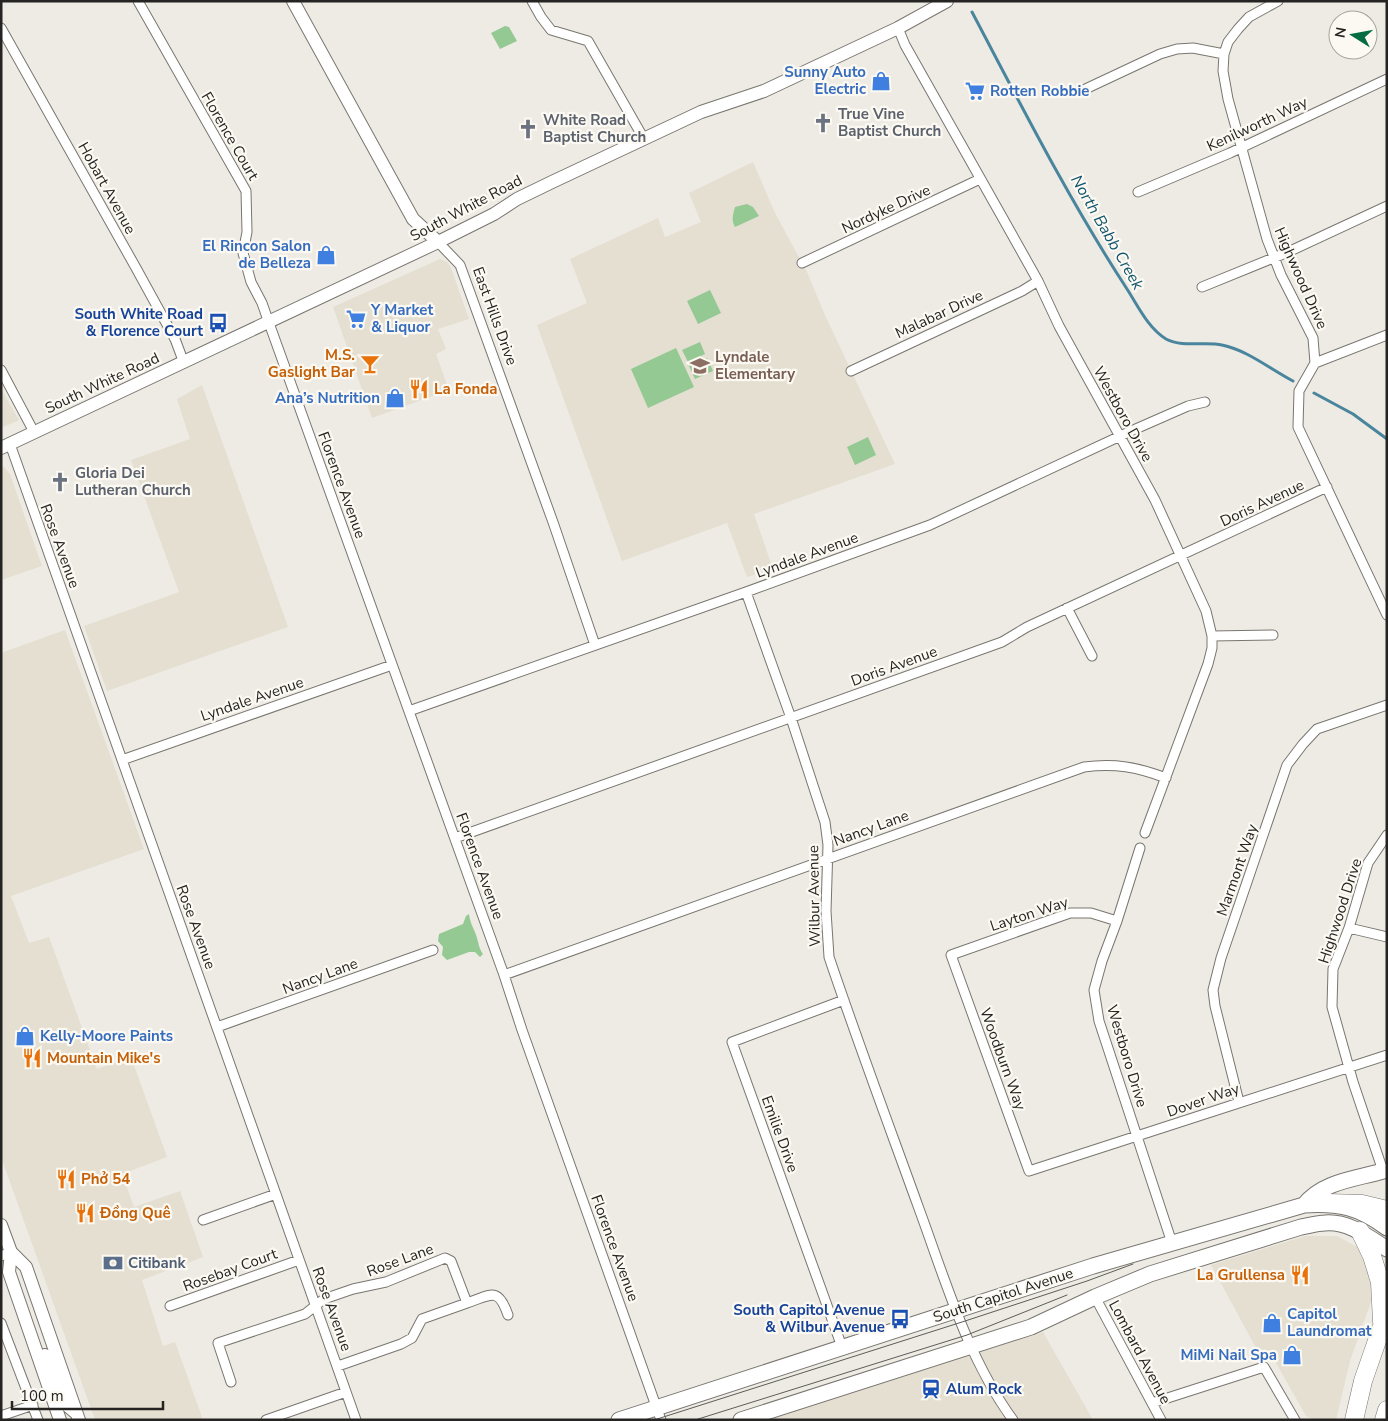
<svg xmlns="http://www.w3.org/2000/svg" width="1388" height="1421" font-family="'Nunito Sans',sans-serif">
  <rect width="100%" height="100%" fill="#eeebe4"/>
  <path fill="#e4dfd1" d="M753,162L775,213L807,272L824,313L895,464L754,514L773,569L747,577L727,523L622,561L537,325L587,303L570,259L658,218L665,237L701,222L689,193Z
    M440,259L447,262L451,268L469,319L438,329L446,349L436,354L449,390L372,418L333,307Z
    M202,385L288,627L107,691L84,626L179,592L131,460L190,439L177,399Z
    M1,389L19,420L1,428Z
    M1,466L4,467L10,474L42,566L1,580Z
    M65,630L144,849L11,896L29,943L49,937L97,1069L131,1057L167,1157L122,1174L134,1207L180,1191L203,1257L142,1280L163,1346L175,1342L203,1420H95L1,1157V653Z
    M1305,1236H1337L1359,1248L1372,1265L1373,1296L1350,1361L1336,1420H1314L1306,1416L1272,1356L1262,1359L1211,1265Z
    M1043,1332L1093,1420H763Z"/>
  <path fill="#94c993" d="M505,26L509,27L517,41L500,49L491,33Z
    M747,204L753,207L759,216L735,227C731,220 733,215 735,207Z
    M710,290L721,313L698,324L687,301Z
    M700,342L705,354L688,362L682,350Z
    M676,348L694,387L648,408L631,369Z
    M707,358L713,371L695,379L689,366Z
    M868,437L876,455L855,465L847,447Z
    M469,914C470,924 475,930 477,938C479,945 479,948 483,954L480,957L475,952H469L447,960L442,955L443,947L438,941L439,934L463,924L466,916Z"/>
  <g fill="none" stroke-linecap="round" stroke-linejoin="round">
    <path stroke="#4a859e" stroke-width="3" d="M972,12C1021,105 1069,200 1127,289C1138,306 1148,328 1166,339C1183,348 1205,341 1222,345C1247,350 1270,369 1293,381
      M1314,393L1353,414L1387,439"/>
    <defs>
      <path id="street" d="M138,1L246,191L247,232L243,253L251,282L262,303L269,323L504,975L522,1030L661,1420
        M532,1L541,17L551,30L588,41L644,139
        M1278,1L1249,17L1238,29L1228,42L1224,54L1223,71L1228,99L1267,239L1281,275L1313,338L1315,363L1299,391L1298,427L1387,615
        M1,28L136,268L175,339L184,363
        M898,28L905,45L1010,231L1038,281L1059,326L1155,500L1206,611L1212,636V648L1208,664L1145,833
        M1079,92L1160,54L1177,49L1193,48L1224,54
        M1138,192L1230,153L1387,79
        M438,242L460,265L554,525L595,645
        M802,263L980,179
        M1202,287L1288,252L1387,206
        M1315,363L1387,335
        M1,370L34,432
        M851,371L1022,291L1038,281
        M10,444L356,1420
        M746,592L791,718L825,822L828,845L826,911L829,957C857,1040 888,1123 918,1206C945,1279 967,1357 1013,1420
        M1067,608L1092,656
        M1212,636L1273,635
        M409,711L746,592L930,525L1131,431L1188,406L1205,402
        M122,760L392,665
        M1387,835L1368,863L1349,928L1333,969L1332,1007L1353,1082L1383,1171L1387,1170
        M455,838L1002,642L1027,627L1327,487
        M1140,848L1117,921L1102,961L1094,990L1099,1021L1172,1243
        M1117,921L1091,913H1070L951,955L1029,1171C1149,1133 1267,1093 1387,1055
        M1349,928L1387,937
        M504,975L1084,767C1115,763 1137,767 1166,778
        M217,1027L433,950
        M1239,1102L1215,1006L1213,990L1221,958L1287,765L1303,744L1317,729L1387,705
        M203,1220L276,1194
        M1,1256L11,1252
        M1095,1297L1161,1420
        M467,1303C491,1295 498,1286 508,1315
        M170,1306L299,1260
        M1,1323L38,1420
        M842,1347L732,1042L844,1000
        M231,1382L218,1343L305,1314L324,1299L353,1289L386,1282L445,1258L451,1261L467,1303L422,1319L412,1338L401,1344L338,1366
        M1152,1403L1264,1367L1295,1420
        M1,1416L33,1405
        M266,1420L346,1392"/>
      <path id="secondary" d="M293,1L413,219L438,242
        M1,448L438,242L494,214L517,199L552,182L701,112L764,91L898,28L947,1
        M1,1225L11,1252L26,1267L79,1420
        M11,1252L9,1272L60,1420
        M45,1355L47,1356L64,1403L77,1414"/>
      <path id="primary" d="M1304,1205C1323,1181 1356,1179 1383,1171
        M619,1420L1093,1266L1304,1205C1340,1203 1358,1207 1387,1228
        M741,1420L1031,1327L1095,1297L1150,1274L1301,1227C1308,1226 1317,1223 1325,1223C1349,1221 1368,1237 1387,1249"/>
      <path id="highway" d="M1328,1203L1362,1204L1387,1210
        M1360,1231L1372,1256L1380,1282L1382,1322
        M1354,1420L1363,1381L1387,1312
        M1384,1420L1387,1410"/>
    </defs>
    <use href="#street" stroke="#797670" stroke-width="11"/>
    <use href="#secondary" stroke="#797670" stroke-width="14"/>
    <use href="#primary" stroke="#797670" stroke-width="17"/>
    <use href="#highway" stroke="#797670" stroke-width="19"/>
    <use href="#street" stroke="#fff" stroke-width="9"/>
    <use href="#secondary" stroke="#fff" stroke-width="12"/>
    <use href="#primary" stroke="#fff" stroke-width="15"/>
    <use href="#highway" stroke="#fff" stroke-width="18"/>
    <path stroke="#5d5c58" stroke-width="1" d="M654,1420L962,1322L1087,1281L1133,1264
      M695,1420L967,1335L1067,1295"/>
  </g>
  <defs>
    <symbol id="shop-bare" viewBox="-9 -9 18 18"><path d="M-5-2.5h2.3a2.7 3.5 0 0 1 5.4 0H5L5.5 6h-11ZM-1.5-2.5h3a1.5 2.3 0 0 0-3 0Z" fill="#3f7fe0" stroke="#fbf9f2" stroke-width="2.5" paint-order="stroke"/></symbol>
    <symbol id="supermarket-bare" viewBox="-9 -9 18 18"><path d="M-6-5.5h2.5l.6 2H6L4.5 2H-2.5L-4.4-4H-6ZM-1.5 3.2a1.3 1.3 0 1 0 .1 0ZM3 3.2a1.3 1.3 0 1 0 .1 0Z" fill="#3f7fe0" stroke="#fbf9f2" stroke-width="2.5" paint-order="stroke"/></symbol>
    <symbol id="church-bare" viewBox="-9 -9 18 18"><path d="M-1.2-6h2.4v3.5h3.3v2.4h-3.3V6h-2.4V-.1h-3.3v-2.4h3.3Z" fill="#6b7280" stroke="#fbf9f2" stroke-width="2.5" paint-order="stroke"/></symbol>
    <symbol id="bus-bare" viewBox="-9 -9 18 18"><path d="M-5-6H5V4H4V6H2V4H-2V6H-4V4H-5ZM-3.5-4V0h7V-4ZM-3.5 1.2v1.5H-2V1.2ZM2 1.2v1.5H3.5V1.2Z" fill="#1a4fb4" stroke="#fbf9f2" stroke-width="2.5" paint-order="stroke"/></symbol>
    <symbol id="bar-bare" viewBox="-9 -9 18 18"><path d="M-6-5H6L.8 .8V4.5H3.5V6h-7V4.5H-.8V.8Z" fill="#e8710a" stroke="#fbf9f2" stroke-width="2.5" paint-order="stroke"/></symbol>
    <symbol id="school-bare" viewBox="-9 -9 18 18"><path d="M0-5L7-2L0 1L-7-2ZM-4 1L0 2.5L4 1V4Q0 6-4 4Z" fill="#8d6e63" stroke="#fbf9f2" stroke-width="2.5" paint-order="stroke"/></symbol>
    <symbol id="restaurant-bare" viewBox="-9 -9 18 18"><path d="M-5-6h1v4h1v-4h1v4h1v-4h1v5L-1.5 .5V6h-2V.5L-5-1ZM5-6V6H3V1.5H1.5Q1.5-4 5-6Z" fill="#e8710a" stroke="#fbf9f2" stroke-width="2.5" paint-order="stroke"/></symbol>
    <symbol id="bank-bare" viewBox="-9 -9 18 18"><path d="M-6-4H6V4H-6ZM0-2.3a2.3 2.3 0 1 0 0 4.6a2.3 2.3 0 1 0 0-4.6Z" fill="#5c6f8a" stroke="#fbf9f2" stroke-width="2.5" paint-order="stroke"/></symbol>
    <symbol id="station-bare" viewBox="-9 -9 18 18"><path d="M-3-6H3Q5-6 5-4V2Q5 4 3 4L4.5 6H3L1.5 4h-3L-3 6H-4.5L-3 4Q-5 4-5 2V-4Q-5-6-3-6ZM-3.5-4v3h7v-3ZM-3.5 1v1.5H-2V1ZM2 1v1.5H3.5V1Z" fill="#1a4fb4" stroke="#fbf9f2" stroke-width="2.5" paint-order="stroke"/></symbol>
  </defs>
  <g fill-rule="evenodd">
    <use href="#shop-bare" x="867" y="67" width="28" height="28"/>
    <use href="#supermarket-bare" x="961" y="77" width="28" height="28"/>
    <use href="#church-bare" x="809" y="109" width="28" height="28"/>
    <use href="#church-bare" x="514" y="115" width="28" height="28"/>
    <use href="#shop-bare" x="312" y="241" width="28" height="28"/>
    <use href="#supermarket-bare" x="342" y="305" width="28" height="28"/>
    <use href="#bus-bare" x="204" y="309" width="28" height="28"/>
    <use href="#bar-bare" x="356" y="350" width="28" height="28"/>
    <use href="#school-bare" x="686" y="352" width="28" height="28"/>
    <use href="#restaurant-bare" x="405" y="375" width="28" height="28"/>
    <use href="#shop-bare" x="381" y="384" width="28" height="28"/>
    <use href="#church-bare" x="46" y="468" width="28" height="28"/>
    <use href="#shop-bare" x="11" y="1022" width="28" height="28"/>
    <use href="#restaurant-bare" x="18" y="1044" width="28" height="28"/>
    <use href="#restaurant-bare" x="52" y="1165" width="28" height="28"/>
    <use href="#restaurant-bare" x="71" y="1199" width="28" height="28"/>
    <use href="#bank-bare" x="99" y="1249" width="28" height="28"/>
    <use href="#restaurant-bare" x="1286" y="1261" width="28" height="28"/>
    <use href="#bus-bare" x="886" y="1305" width="28" height="28"/>
    <use href="#shop-bare" x="1258" y="1309" width="28" height="28"/>
    <use href="#shop-bare" x="1278" y="1341" width="28" height="28"/>
    <use href="#station-bare" x="917" y="1375" width="28" height="28"/>
  </g>
  <g text-anchor="middle" stroke-width="4.5" stroke-linejoin="round" paint-order="stroke">
    <g font-size="15" font-weight="bold" fill="#366cbe" stroke="#fbf9f2" text-anchor="end">
      <text x="866" y="77">Sunny Auto<tspan x="866" dy="17">Electric</tspan></text>
      <text x="990" y="96" text-anchor="start">Rotten Robbie</text>
      <text x="311" y="251">El Rincon Salon<tspan x="311" dy="17">de Belleza</tspan></text>
      <text x="371" y="315" text-anchor="start">Y Market<tspan x="371" dy="17">&amp; Liquor</tspan></text>
      <text x="380" y="403">Ana’s Nutrition</text>
      <text x="40" y="1041" text-anchor="start">Kelly-Moore Paints</text>
      <text x="1287" y="1319" text-anchor="start">Capitol<tspan x="1287" dy="17">Laundromat</tspan></text>
      <text x="1277" y="1360">MiMi Nail Spa</text>
    </g>
    <g font-size="15" font-weight="bold" fill="#5b616d" stroke="#fbf9f2" text-anchor="start">
      <text x="838" y="119">True Vine<tspan x="838" dy="17">Baptist Church</tspan></text>
      <text x="543" y="125">White Road<tspan x="543" dy="17">Baptist Church</tspan></text>
      <text x="75" y="478">Gloria Dei<tspan x="75" dy="17">Lutheran Church</tspan></text>
    </g>
    <g font-size="15" fill="#252422" stroke="#fbf9f2">
      <text transform="translate(1257 124) rotate(-25)" y="5">Kenilworth Way</text>
      <text transform="translate(230 136) rotate(60)" y="5">Florence Court</text>
      <text transform="translate(107 188) rotate(61)" y="5">Hobart Avenue</text>
      <text transform="translate(466 208) rotate(-28)" y="5">South White Road</text>
      <text transform="translate(886 209) rotate(-25)" y="5">Nordyke Drive</text>
      <text transform="translate(1301 278) rotate(66)" y="5">Highwood Drive</text>
      <text transform="translate(939 314) rotate(-25)" y="5">Malabar Drive</text>
      <text transform="translate(495 316) rotate(70)" y="5">East Hills Drive</text>
      <text transform="translate(102 383) rotate(-25)" y="5">South White Road</text>
      <text transform="translate(1123 414) rotate(61)" y="5">Westboro Drive</text>
      <text transform="translate(342 485) rotate(70)" y="5">Florence Avenue</text>
      <text transform="translate(1262 503) rotate(-25)" y="5">Doris Avenue</text>
      <text transform="translate(60 546) rotate(70)" y="5">Rose Avenue</text>
      <text transform="translate(807 555) rotate(-20)" y="5">Lyndale Avenue</text>
      <text transform="translate(894 666) rotate(-20)" y="5">Doris Avenue</text>
      <text transform="translate(252 699) rotate(-19)" y="5">Lyndale Avenue</text>
      <text transform="translate(871 828) rotate(-20)" y="5">Nancy Lane</text>
      <text transform="translate(480 866) rotate(70)" y="5">Florence Avenue</text>
      <text transform="translate(1237 870) rotate(-71)" y="5">Marmont Way</text>
      <text transform="translate(814 896) rotate(-91)" y="5">Wilbur Avenue</text>
      <text transform="translate(1340 911) rotate(-72)" y="5">Highwood Drive</text>
      <text transform="translate(1029 914) rotate(-18)" y="5">Layton Way</text>
      <text transform="translate(196 927) rotate(70)" y="5">Rose Avenue</text>
      <text transform="translate(320 976) rotate(-20)" y="5">Nancy Lane</text>
      <text transform="translate(1127 1056) rotate(73)" y="5">Westboro Drive</text>
      <text transform="translate(1003 1059) rotate(70)" y="5">Woodburn Way</text>
      <text transform="translate(1203 1100) rotate(-19)" y="5">Dover Way</text>
      <text transform="translate(780 1134) rotate(70)" y="5">Emilie Drive</text>
      <text transform="translate(615 1248) rotate(70)" y="5">Florence Avenue</text>
      <text transform="translate(400 1260) rotate(-20)" y="5">Rose Lane</text>
      <text transform="translate(230 1270) rotate(-20)" y="5">Rosebay Court</text>
      <text transform="translate(1003 1295) rotate(-18)" y="5">South Capitol Avenue</text>
      <text transform="translate(332 1309) rotate(70)" y="5">Rose Avenue</text>
      <text transform="translate(1140 1352) rotate(62)" y="5">Lombard Avenue</text>
    </g>
    <g font-size="15" font-weight="bold" fill="#164399" stroke="#fbf9f2" text-anchor="end">
      <text x="203" y="319">South White Road<tspan x="203" dy="17">&amp; Florence Court</tspan></text>
      <text x="885" y="1315">South Capitol Avenue<tspan x="885" dy="17">&amp; Wilbur Avenue</tspan></text>
      <text x="946" y="1394" text-anchor="start">Alum Rock</text>
    </g>
    <g font-size="15" font-weight="bold" fill="#c56008" stroke="#fbf9f2" text-anchor="start">
      <text x="355" y="360" text-anchor="end">M.S.<tspan x="355" dy="17">Gaslight Bar</tspan></text>
      <text x="434" y="394">La Fonda</text>
      <text x="47" y="1063">Mountain Mike's</text>
      <text x="81" y="1184">Phở 54</text>
      <text x="100" y="1218">Đồng Quê</text>
      <text x="1285" y="1280" text-anchor="end">La Grullensa</text>
    </g>
    <g font-size="15" font-weight="bold" fill="#785e54" stroke="#fbf9f2" text-anchor="start">
      <text x="715" y="362">Lyndale<tspan x="715" dy="17">Elementary</tspan></text>
    </g>
    <g font-size="15" font-weight="bold" fill="#4e5e75" stroke="#fbf9f2" text-anchor="start">
      <text x="128" y="1268">Citibank</text>
    </g>
    <g font-size="16" font-style="italic" fill="#10546e" stroke="#fbf9f2">
      <text transform="translate(1108 232) rotate(60)" y="6">North Babb Creek</text>
    </g>
  </g>
  <rect width="1388" height="1421" fill="none" stroke="#252422" stroke-width="5"/>
  <g transform="translate(1353 35) rotate(281)"><circle r="24" fill="#fbf9f2" stroke="#a5a49f"/>
  <path d="M0-4L9 19L0 12L-9 19Z" fill="#036c43"/>
  <text y="-8" font-size="14" font-weight="bold" text-anchor="middle" fill="#252422">N</text>
  </g>
  <path d="M12 1401v8h151v-8" fill="none" stroke="#252422" stroke-width="2.5"/>
  <text x="20" y="1401" font-size="15" fill="#252422" stroke="#fbf9f2" stroke-width="4" paint-order="stroke">100 m</text>
</svg>
